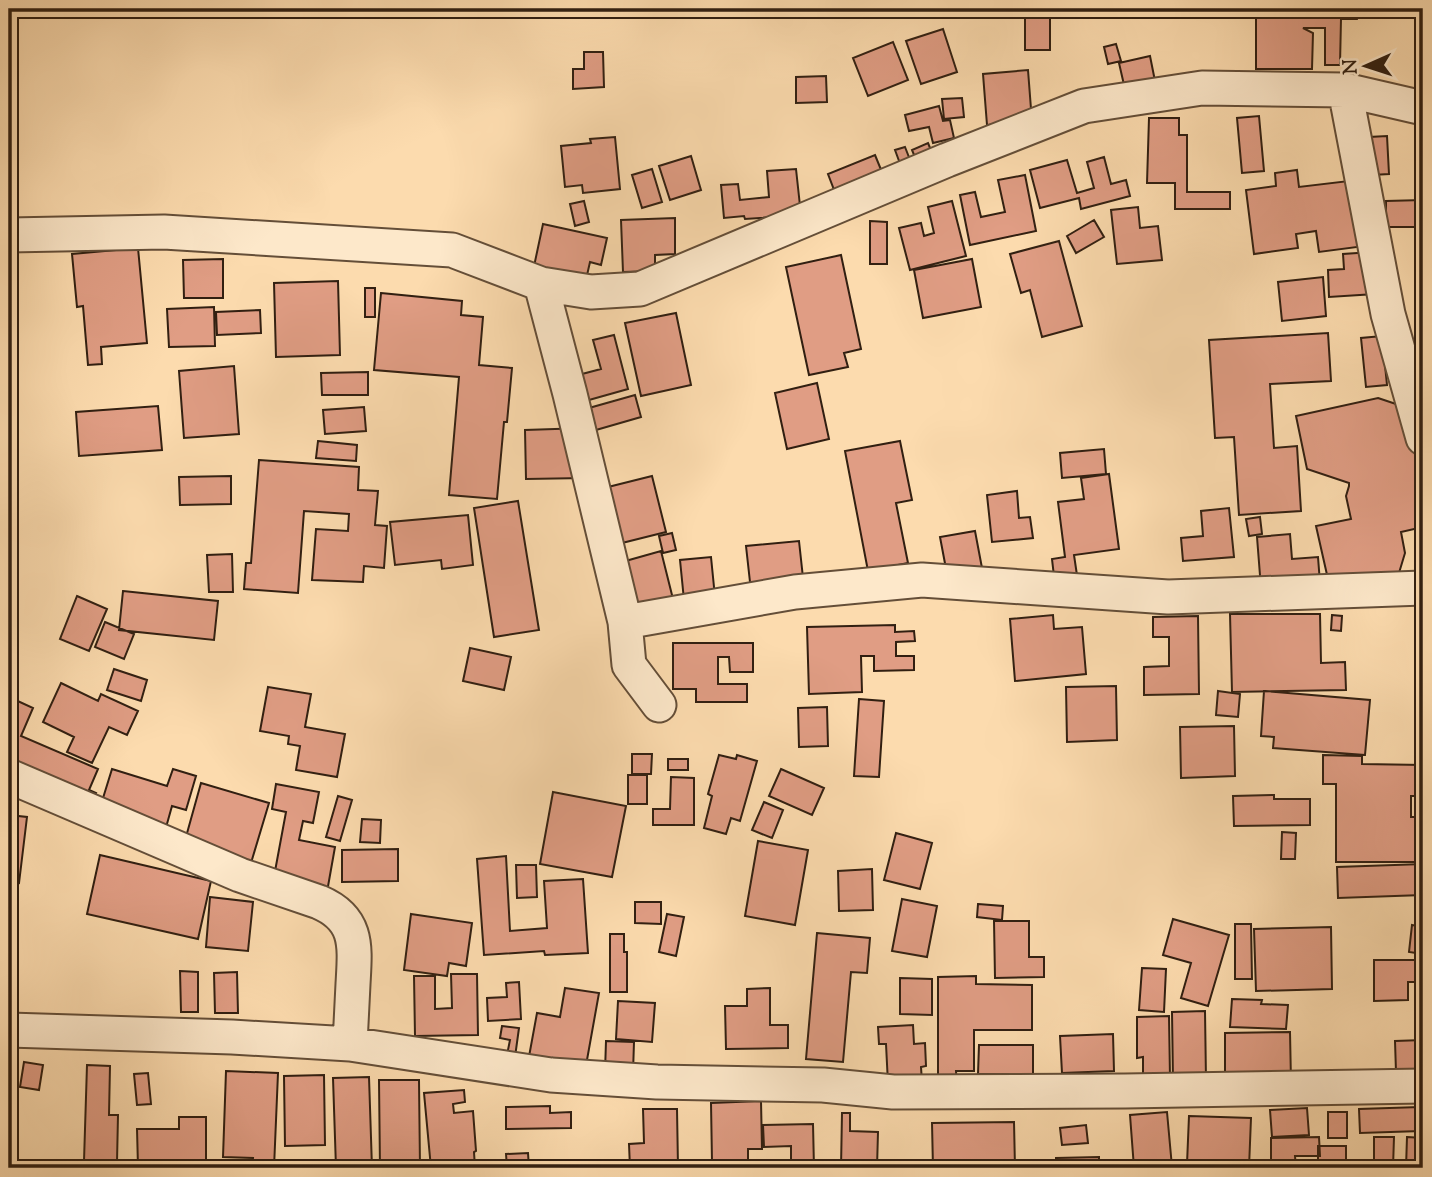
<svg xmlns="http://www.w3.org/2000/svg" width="1432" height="1177" font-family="'Sorts Mill Goudy',serif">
  <rect width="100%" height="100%" fill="#fcdbae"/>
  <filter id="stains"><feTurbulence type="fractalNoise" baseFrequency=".00286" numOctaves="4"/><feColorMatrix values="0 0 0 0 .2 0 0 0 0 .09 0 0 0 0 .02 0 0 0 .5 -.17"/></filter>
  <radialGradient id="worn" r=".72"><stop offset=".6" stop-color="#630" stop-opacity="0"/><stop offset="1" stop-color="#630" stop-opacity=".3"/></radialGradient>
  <path fill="#e09d84" stroke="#311f11" stroke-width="2" d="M1213,9H1262L1271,14L1317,15V9H1362L1357,19H1341L1340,65H1325V28H1303L1313,33L1312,69H1256V9Z
    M1025,18H1050V50H1025Z
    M943,29L957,72L921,84L906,41Z
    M893,42L908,80L868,96L853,58Z
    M1116,44L1121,61L1108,64L1104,47Z
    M584,52H603L604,87L573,89V69H584Z
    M1150,56L1157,91L1127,98L1119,63Z
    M1028,70L1032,122L987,125L983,74Z
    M826,76L827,102L796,103V77Z
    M962,98L964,117L944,119L942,99Z
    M939,106L943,121L950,120L954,138L933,143L929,127L909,131L905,115Z
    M1259,116L1264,171L1242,173L1237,118Z
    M1149,118H1179V135H1187V192H1230V209H1175V183H1147Z
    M1387,136L1389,174L1372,175L1369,137Z
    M615,137L620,189L583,193L582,185L565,187L561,146L591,143L590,139Z
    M928,143L935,160L919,167L912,150Z
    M905,147L912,165L902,169L895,150Z
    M875,155L884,177L836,195L828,174Z
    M691,156L701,190L670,200L659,166Z
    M1104,157L1111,184L1126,180L1130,196L1081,209L1079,198L1040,208L1030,170L1067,160L1077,193L1094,188L1087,162Z
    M652,169L662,202L642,208L632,175Z
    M796,169L801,215L745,219L744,216L724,218L721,185L738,184L740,200L769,197L767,171Z
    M1297,170L1299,187L1357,180L1365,246L1319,252L1316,231L1296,234L1298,248L1254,254L1246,190L1276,186L1275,173Z
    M1025,175L1036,231L970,245L960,195L975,192L981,217L1005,212L998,180Z
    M1423,200V227H1386V201Z
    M584,201L589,222L575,226L570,204Z
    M952,201L966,256L910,270L899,228L921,223L924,236L934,233L928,207Z
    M1138,207L1140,228L1158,226L1162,260L1117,264L1111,210Z
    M675,218V254L655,255V271L623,272L621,220Z
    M1094,220L1104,237L1076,253L1067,236Z
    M870,221L887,222V264H870Z
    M543,224L607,238L601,265L590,262L585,284L533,271Z
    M1059,241L1082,326L1042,337L1030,290L1021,293L1010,254Z
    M138,248L147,343L101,347L102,364L88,365L83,306L77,307L72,254Z
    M1372,252L1375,294L1329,297L1328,270L1344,269L1343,254Z
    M841,255L861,349L844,353L848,367L809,375L786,267Z
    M223,259V298H184L183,260Z
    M972,259L981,307L923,318L914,270Z
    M1323,277L1326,316L1282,321L1278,282Z
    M338,281L340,355L276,357L274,283Z
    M365,288H375V317H365Z
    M381,293L462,301L461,315L483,317L479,365L512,368L507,422H504L497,499L449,495L459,377L374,370Z
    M214,307L215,346L169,347L167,309Z
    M260,310L261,333L217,335L216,312Z
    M676,313L691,385L641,396L625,323Z
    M1328,333L1331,381L1270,384L1274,448L1297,446L1301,511L1239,515L1234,437L1215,438L1209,340Z
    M614,335L628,389L589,400L582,374L601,369L593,340Z
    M1382,336L1387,385L1366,387L1361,338Z
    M234,366L239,434L184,438L179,371Z
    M368,372V395H322L321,373Z
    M817,383L829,439L787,449L775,393Z
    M635,395L641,417L596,430L589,408Z
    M1378,398L1414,410L1423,458V527L1401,532L1405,553L1399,573L1330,588L1316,526L1351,519L1346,496L1349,486V483L1307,469L1296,416Z
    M158,406L162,450L79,456L76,412Z
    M364,407L366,431L325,434L323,410Z
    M585,428V478L526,479L525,430Z
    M318,441L357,445L356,461L316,458Z
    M900,441L912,500L896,503L908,563L868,571L845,451Z
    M1104,449L1106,474L1062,478L1060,453Z
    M259,460L359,467L358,490L378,491L375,525L387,526L384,568L364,566L363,582L312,580L316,529L348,531L349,514L304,511L298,593L244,589L246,563H251Z
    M1109,474L1119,549L1074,555L1078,582L1055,585L1052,559L1065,557L1058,502L1084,499L1081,478Z
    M231,476V504L180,505L179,477Z
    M652,476L666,532L618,544L604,488Z
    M1017,491L1019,518L1030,517L1033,538L992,542L987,495Z
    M518,501L539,630L494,637L474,508Z
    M1229,508L1234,557L1183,561L1181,538L1203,536L1201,511Z
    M468,515L473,565L442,569L441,560L395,565L390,522Z
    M1260,517L1262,534L1249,536L1246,519Z
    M975,531L982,568L947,574L940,537Z
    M672,533L676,550L663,553L659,536Z
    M1290,534L1292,559L1318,557L1320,583L1261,588L1257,537Z
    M799,541L804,587L751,591L746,546Z
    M661,551L675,607L637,617L622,562Z
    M232,554L233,592H209L207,555Z
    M711,557L715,597L684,600L680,560Z
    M123,591L218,601L214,640L119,630Z
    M77,596L107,609L89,651L60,639Z
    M1230,614H1320L1321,663L1345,662L1346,690L1232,692Z
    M1421,614H1423V665Z
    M1053,615L1054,629L1082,627L1086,674L1015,681L1010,619Z
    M1332,615L1342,616L1341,631L1331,630Z
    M1198,616L1199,694L1144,695V667L1169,666V637H1153V617Z
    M105,622L134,634L124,659L95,647Z
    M895,625V632L914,631L915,641L896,642V656H914V670L874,671V656H861L862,692L809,694L807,627Z
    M673,643H753V672H730L729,657H718V684H747V702H696V689H673Z
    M470,648L511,657L504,690L463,681Z
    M114,669L147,680L141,701L107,690Z
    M61,683L98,701L101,694L138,711L127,735L109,727L92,763L67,752L74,737L43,722Z
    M1116,686L1117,740L1067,742L1066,687Z
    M268,687L311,694L305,727L345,734L337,777L296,770L300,746L288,744L289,736L260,731Z
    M1218,691L1240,694L1238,717L1216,715Z
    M1264,691L1370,700L1365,755L1273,748L1274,737L1261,736Z
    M9,697L33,708L21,736L98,769L89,790L96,793L92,801L9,766Z
    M859,699L884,701L879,777L854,776Z
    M827,707L828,746L799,747L798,708Z
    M1234,726L1235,776L1181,778L1180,727Z
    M632,754H652L651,774H632Z
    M719,755L736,759L737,755L757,761L740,821L731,818L726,834L704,828L712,796L708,794Z
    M1323,755L1362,756V764L1423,765V796H1411V817H1423V862H1336V784H1323Z
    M668,759H688V770H668Z
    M112,769L167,786L173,769L196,776L186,810L172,806L165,831L99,811Z
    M781,769L824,788L812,815L769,796Z
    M628,775H647V804H628Z
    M671,777L694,778V825H653V809H670Z
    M201,783L269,803L251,863L184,844Z
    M276,784L319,792L313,823L303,821L299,840L335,847L327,892L273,882L286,812L272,809Z
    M553,792L626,806L612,877L540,864Z
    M1274,795V799H1310V825L1234,826L1233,796Z
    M338,796L352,800L340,841L326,837Z
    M764,802L783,810L772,838L752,830Z
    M9,815L27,817L19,883L9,881Z
    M362,819L381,820L380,843L360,842Z
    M1282,832L1296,833L1295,859H1281Z
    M896,833L932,843L920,889L884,880Z
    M758,841L808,850L795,925L745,916Z
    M398,849V881L342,882V850Z
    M100,855L211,881L198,939L87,914Z
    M506,856L510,931L547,928L544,881L583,879L588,953L545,955L544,951L484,955L477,859Z
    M1423,864V895L1338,898L1337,867Z
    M516,865H536L537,897L517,898Z
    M872,869L873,910L839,911L838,871Z
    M210,897L253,902L248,951L206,947Z
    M902,899L937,906L927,957L892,951Z
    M635,902H661V924L635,923Z
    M978,904L1003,906L1002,920L977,917Z
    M411,914L472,923L466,966L449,963L447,976L404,970Z
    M667,914L684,917L676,956L659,952Z
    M1173,919L1229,935L1208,1006L1181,998L1191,963L1163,955Z
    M994,921H1029V957H1044V977L995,978Z
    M1235,924H1251L1252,979H1235Z
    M1412,925L1423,927V954L1409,952Z
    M1331,927L1332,989L1256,991L1254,929Z
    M817,933L870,938L867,973L851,972L843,1062L806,1059Z
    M610,934H624V952H627V992H610Z
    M1374,960H1423V982H1408V1000L1374,1001Z
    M1142,968L1166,969L1164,1012L1139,1010Z
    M180,971L198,972V1012H181Z
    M237,972L238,1013H215L214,973Z
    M451,974H477L478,1035L415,1036L414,976H435V1009L452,1008Z
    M976,976V984L1032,985V1030H974V1071H956L957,1086H938V977Z
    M900,978L932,979V1015L900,1014Z
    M519,982L521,1019L488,1021L487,998L507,997L506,983Z
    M565,988L599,993L585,1071L528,1062L537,1013L560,1017Z
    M770,988V1025H788V1048L726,1049L725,1006H747V989Z
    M1232,999L1262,1000L1261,1004L1288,1005L1286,1029L1230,1027Z
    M618,1001L655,1003L652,1042L616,1039Z
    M1205,1011L1206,1080L1173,1081L1172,1012Z
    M1169,1016L1170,1078H1143V1057L1137,1058V1017Z
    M913,1025L914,1044L925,1043L926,1066L921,1067L922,1082L888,1084L886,1044H879L878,1027Z
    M502,1026L519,1028L515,1057L507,1055L510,1040L500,1038Z
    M1290,1032L1291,1082H1225V1033Z
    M1113,1034L1114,1071L1062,1073L1060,1036Z
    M1423,1040V1071L1396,1072L1395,1041Z
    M606,1041L634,1042L633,1073L605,1072Z
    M979,1045H1033V1079H1012L1013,1074H978Z
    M24,1062L43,1065L39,1090L20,1087Z
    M87,1065L110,1066L109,1115H118L117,1162L84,1161Z
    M226,1071L278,1073L274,1168H252L253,1158L223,1157Z
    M148,1073L151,1104L137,1105L134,1074Z
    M324,1075L325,1145L285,1146L284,1076Z
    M369,1077L372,1168H336L333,1078Z
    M379,1080H419L420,1168H380Z
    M464,1090L465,1102L453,1104L454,1113L473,1111L476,1151L474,1152L475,1168H431L424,1093Z
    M761,1101L762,1149H748V1160L712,1162L711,1103Z
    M550,1106V1113L571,1112V1128L506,1129V1107Z
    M1420,1107L1421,1131L1360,1133L1359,1109Z
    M1307,1108L1309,1135L1272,1137L1270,1110Z
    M643,1109H677L678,1167L630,1168L629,1144L644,1143Z
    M1167,1112L1172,1167L1134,1168L1130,1115Z
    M1328,1112H1347V1138H1328Z
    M842,1113H850V1131L878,1132L877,1168H841Z
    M1189,1116L1251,1118L1249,1168H1208V1164H1187Z
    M179,1117H206V1168L138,1167L137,1129H179Z
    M1014,1122L1015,1168H933L932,1123Z
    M813,1124L814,1168H791V1146L764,1147L763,1125Z
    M1086,1125L1088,1143L1062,1145L1060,1128Z
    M1319,1137L1320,1156H1295L1296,1168H1271V1138Z
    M1374,1137H1394L1393,1168H1374Z
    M1407,1137L1423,1138V1168H1406Z
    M1318,1146H1346V1168H1318Z
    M528,1153L529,1168H507L506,1154Z
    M1099,1157V1168H1056V1158Z"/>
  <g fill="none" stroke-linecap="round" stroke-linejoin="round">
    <defs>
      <path id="minor" d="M1345,90L1388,314L1423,438
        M9,235L164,232L452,250L541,284L591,292L640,289L947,160L1084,106L1202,88L1345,90L1423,108
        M541,284L570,394L625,622L629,665L659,705
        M625,622L795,592L922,580L1168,597L1423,588
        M9,776L240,875L319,902C359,919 355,947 353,984C352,1004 351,1024 350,1044
        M9,1030L232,1037L350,1044L551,1075L657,1082L823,1085L893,1092L1125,1091L1423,1086"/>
    </defs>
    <use href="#minor" stroke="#644e38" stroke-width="37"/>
    <use href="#minor" stroke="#fde8ca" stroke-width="33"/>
  </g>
  <rect width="1432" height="1177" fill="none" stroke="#fcdbae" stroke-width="35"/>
  <rect x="10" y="10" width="1411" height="1156" fill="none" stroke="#311f11" stroke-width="3.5"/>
  <rect x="18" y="18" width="1397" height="1142" fill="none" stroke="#311f11" stroke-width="2"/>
  <g transform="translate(1366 66) rotate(267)" stroke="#fde8ca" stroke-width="5" paint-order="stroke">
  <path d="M0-5L12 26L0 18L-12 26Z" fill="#311f11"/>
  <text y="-10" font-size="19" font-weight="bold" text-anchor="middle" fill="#311f11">N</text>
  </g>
  <rect width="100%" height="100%" filter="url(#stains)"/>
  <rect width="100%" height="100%" fill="url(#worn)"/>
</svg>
